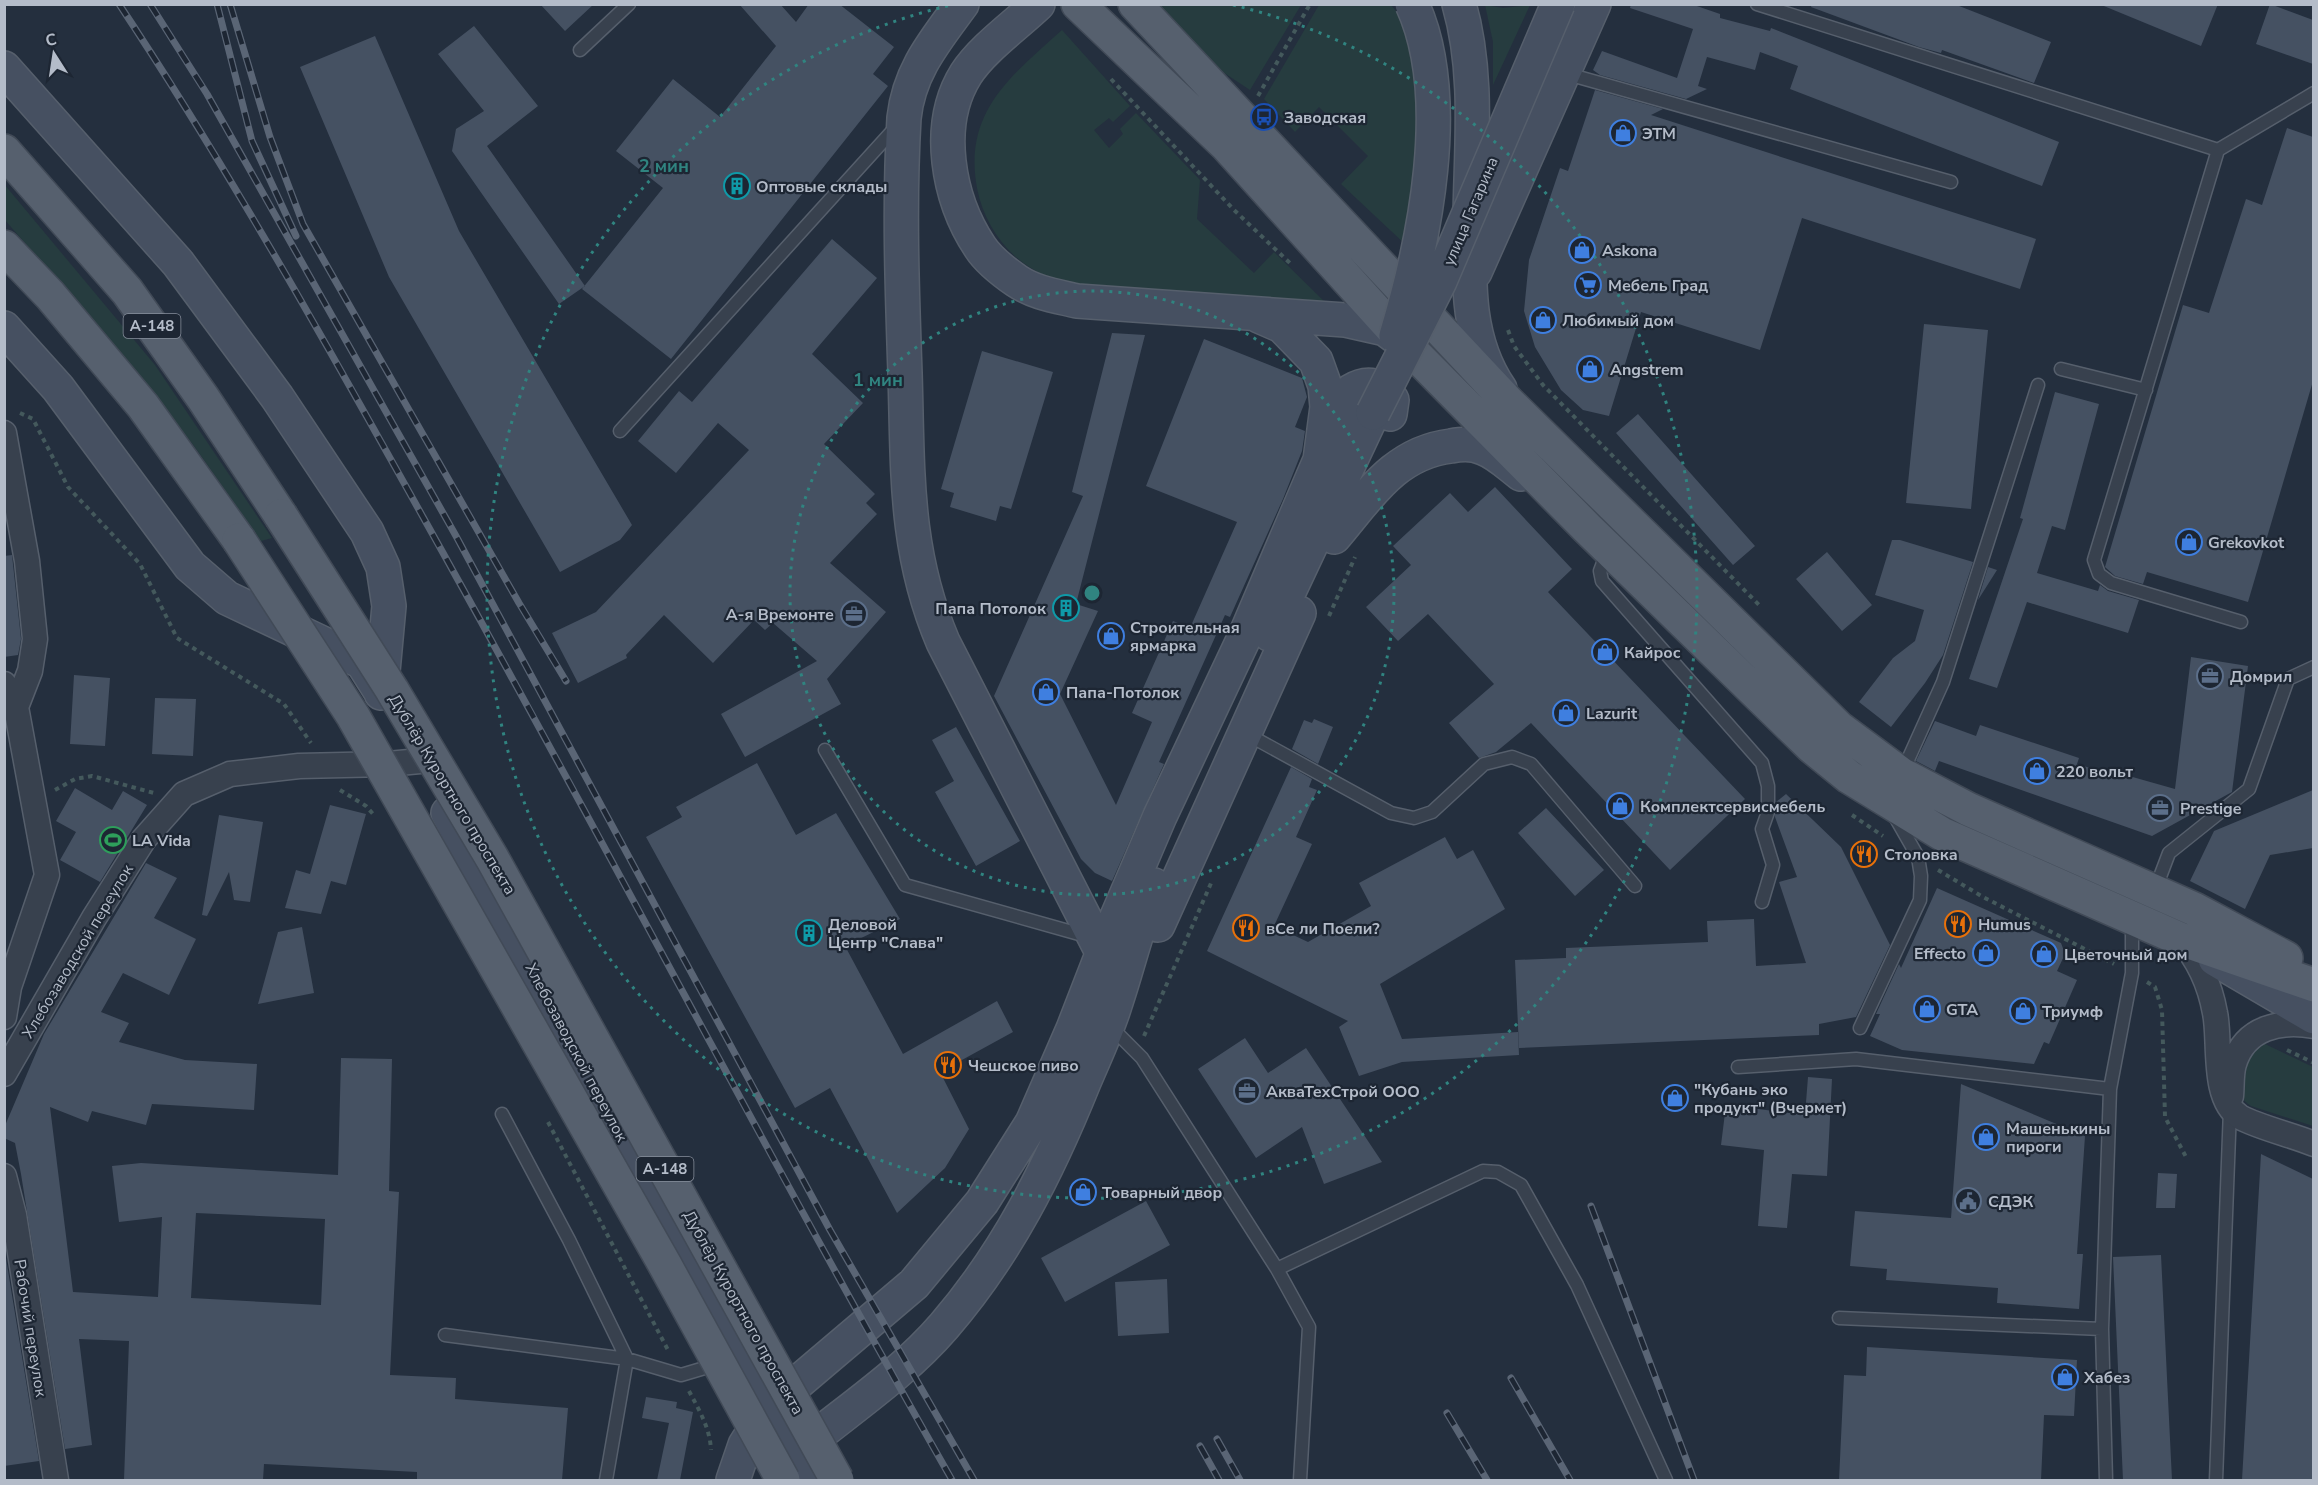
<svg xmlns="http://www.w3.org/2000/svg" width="2318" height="1485" font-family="'Nunito Sans',sans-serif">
  <rect width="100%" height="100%" fill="#242f3e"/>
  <path fill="#263c3f" d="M1152,5H1301L1250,90L1200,57Z
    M1319,5H1391L1401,17L1416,55L1418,140L1407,246L1341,184L1368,156L1319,107L1295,132L1264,99Z
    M1485,5L1503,8L1530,5L1493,85V42Z
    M1062,30L1130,106L1113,122L1109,118L1094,130L1109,148L1123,134L1120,129L1136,113L1200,180L1197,219L1254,273L1274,252L1332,309C1272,303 1211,298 1151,292C1116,289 1077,289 1044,275C1009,260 984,225 977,188C963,112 1011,76 1062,30Z
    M4,184L155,365L272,538L261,541L194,446L140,377L5,220Z
    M2265,1044L2313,1067V1126L2251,1106C2224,1088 2244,1058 2265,1044Z"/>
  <path fill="#455162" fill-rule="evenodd" d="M540,4H594L565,31Z
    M739,4H780L796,22L809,4H839L894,47L873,74L888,86L671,359L582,289L663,188L616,151L673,79L720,117L776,46Z
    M1631,4H1691L1720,14V18L1770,31L1771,28L2059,142L2042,186L1790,89L1798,66L1760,52L1755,70L1707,57L1698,86L1707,89L1686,99L1600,75L1593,70L1602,51L1677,78L1693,29L1630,8Z
    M1812,4H1954L2051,42L2034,83L1942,50L1941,53L1919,47L1811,7Z
    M2099,4H2218L2201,46Z
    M2270,4L2313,20V64L2256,44Z
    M474,26L538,106L487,146L585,286L559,304L452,151L456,129L484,111L438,54Z
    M375,36L459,231L632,525L620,540L560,572L389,277L300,67Z
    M1595,90L1663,109L1651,115L2036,239L2020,289L1802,218L1760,350L1641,312L1609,416L1583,410L1561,390L1535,347L1524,311L1529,260L1560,168L1568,171Z
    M2287,128L2313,137V381L2248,602L2147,572L2143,584L2115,576L2105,567L2183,305L2209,313L2246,199L2262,205Z
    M832,239L877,278L812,354L863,403L824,444L875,494L866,503L877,514L830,563L886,612L827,679L841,704L745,757L721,714L817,661L773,623L765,630L754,620L713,663L664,615L626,655L627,658L578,683L552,633L596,612L749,450L718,423L676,473L638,441L679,391L692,402Z
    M1924,324L1988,330L1971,509L1906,503Z
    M1112,333L1145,335L1076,604L1098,611L1060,694L1116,805L1152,722L1132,713L1173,621L1190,628L1237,522L1146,486L1204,339L1302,378L1307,397L1295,427L1305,431L1302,451L1283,499L1230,617L1225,615L1159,762L1164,764L1112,881L1095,873L1081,859L994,696L1083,496L1072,492Z
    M982,351L1053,372L1011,509L1000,506L996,521L950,507L954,493L941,489Z
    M2055,392L2099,404L2065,530L2052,526L2037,573L2098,591L2100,585L2108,591L2139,600L2128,633L2027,602L1997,688L1969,679L2023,519L2020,518Z
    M1638,414L1755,546L1733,565L1616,433Z
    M1495,487L1572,569L1548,592L1745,799L1670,870L1531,723L1496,752L1479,758L1449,723L1494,684L1428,614L1398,641L1366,607L1411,565L1393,546L1450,493L1468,512Z
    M1892,540H1900L1973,562L1943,655L1925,683L1891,727L1859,702L1893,658L1915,641L1924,610L1875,595Z
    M1827,552L1872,605L1842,631L1796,579Z
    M12,555L21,639L18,655L4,657V556Z
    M1988,567L1997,570L1978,600Z
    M2191,657L2248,666L2232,792L2152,836L1939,761L1935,771L1916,761L1935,721L1976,736L1980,725L2079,758L2077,764L2120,777L2122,774L2175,789Z
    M74,675L110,678L105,746L70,744Z
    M155,698L196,699L193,756L152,754Z
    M1314,719L1333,727L1318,764L1292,749L1304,720L1312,723Z
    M956,727L1020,841L976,866L935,792L954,781L932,740Z
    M757,763L796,835L836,813L900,919L845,946L903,1054L997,1001L1013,1032L940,1072L969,1129L945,1168L897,1213L830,1088L795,1108L646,837L682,817L676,807Z
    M1291,767L1312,779L1309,787L1317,790L1296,837L1312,844L1274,926L1308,942L1371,906L1359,883L1445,837L1457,859L1473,850L1505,909L1380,984L1402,1039L1518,1032L1519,1055L1402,1062L1359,1076L1339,1027L1348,1021L1207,951Z
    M75,788L112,810L123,791L147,805L100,882L60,860L76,832L56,821Z
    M2313,790V848L2270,855L2245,909L2190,881L2214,831Z
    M1786,794L1841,847L1890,945L1856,1017L1819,1024V1035L1519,1048L1515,960L1566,958V948L1708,942L1707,921L1754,919L1756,966L1806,963L1779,882L1797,877L1775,817L1776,802Z
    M330,805L366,814L346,885L331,881L321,914L285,908L296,870L310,874Z
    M1546,808L1604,870L1575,896L1518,833Z
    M219,815L263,822L250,902L234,900L229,872L207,916L202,915Z
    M146,863L177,878L154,918L196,939L169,995L123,973L101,1012L129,1023L119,1042L185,1060L257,1064L254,1110L152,1104L146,1125L92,1111L88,1122L50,1107L73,1292L158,1297L162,1217L119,1222L112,1166L141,1163L338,1175L341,1058L392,1059L389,1191L399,1192L390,1375L456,1378L455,1399L568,1408L562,1480H417V1472L264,1464L263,1480H124L129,1341L79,1339L92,1445L65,1449L21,1174L15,1143L4,1138V1128L44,1034ZM196,1213L325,1219L321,1305L191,1298Z
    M1937,888L2061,943L2065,954L2057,971L2077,980L2049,1044L2044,1042L2034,1064L1902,1050L1870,1036L1880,1014H1876L1899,964L1901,968Z
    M302,927L314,993L258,1004L278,932Z
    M1245,1038L1268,1073L1306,1048L1382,1162L1324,1184L1302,1127L1256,1158L1198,1069Z
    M1808,1077L1832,1079L1827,1176L1792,1174L1787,1228L1758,1226L1764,1150L1721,1145L1726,1105L1805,1115Z
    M1961,1084L2085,1136L2077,1254H2083L2079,1309L1997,1303L1998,1288L1886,1280L1887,1269L1850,1266L1855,1211L1951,1218Z
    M2261,1154L2313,1179V1480H2242Z
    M2158,1173L2177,1174L2175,1208H2156Z
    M1146,1201L1170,1245L1065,1302L1041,1258Z
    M4,1246L39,1461L4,1466Z
    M2161,1255L2172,1480H2123L2113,1257Z
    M1167,1279L1169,1333L1118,1336L1115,1282Z
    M1867,1347L2077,1360L2074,1416L2044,1415L2041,1480H1839L1844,1375L1866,1376Z
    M646,1397L677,1402L676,1408L693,1412L680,1480H657L669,1423L642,1418Z"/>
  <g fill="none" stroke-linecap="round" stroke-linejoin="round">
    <defs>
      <path id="lane" d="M1757,4L2218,150L2314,93
        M580,50L629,4
        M1564,73L1951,182
        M2218,150L2094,560L2099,574L2111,583L2241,622
        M2061,369L2146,390
        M620,431L896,127
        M1608,550L1600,571L1602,581L1762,763L1768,786V812L1762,829L1773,865L1762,902
        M1245,733L1391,813L1414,818L1432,812L1484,764L1512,757L1531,764L1635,886
        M825,750L905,885L1079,934L1088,930
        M1902,773L1943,682L2038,385
        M2155,890L2169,853L2249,789L2288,679L2314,667
        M1111,1027L1142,1058L1277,1269L1309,1327L1300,1480
        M1860,1028L1920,900L1921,876L1918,857L1894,815
        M1738,1067L1856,1059L2110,1089L2102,1329L2106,1480
        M2110,1089L2132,973V921
        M502,1114L569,1240L627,1359L606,1480
        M1277,1269L1483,1171L1498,1172L1521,1185L1577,1285L1666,1480
        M1839,1318L2102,1329
        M445,1335L627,1359L681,1375L718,1364
        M2216,1480L2230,1109"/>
      <path id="street" d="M4,433L27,561L35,639L30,671L16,707
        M4,684L16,707L47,875L9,987L4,1017
        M2180,939C2199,960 2210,985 2215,1013C2221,1040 2211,1099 2240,1117C2258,1127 2292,1135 2314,1144
        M4,1074L94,918L144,839L184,794L230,774L299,766L388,764L420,761
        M2231,1096C2232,1086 2231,1073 2234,1064C2245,1027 2281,1020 2314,1026
        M4,1176L14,1215L56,1480"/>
      <path id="secondary" d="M962,4C935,41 909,71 904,118C899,203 902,288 905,373C908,470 904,550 943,642L1103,954
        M1038,4C1016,25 982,49 966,74C934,125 948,199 980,247C989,261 1004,272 1017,281C1035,293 1056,296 1077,301L1345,320L1385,329L1404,343
        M1459,4C1479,73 1471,147 1470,217C1469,277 1465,338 1500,389
        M4,68L178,263L277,397L367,532L383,567L389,606L381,693
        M1475,272L1594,4
        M4,328L58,388L190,566L227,598L362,662L379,689
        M1330,437L1351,391C1367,381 1382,384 1392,400L1390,414
        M1334,537C1369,496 1394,453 1451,446C1462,444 1472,443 1483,448C1497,453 1509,465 1521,474
        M1269,634L1373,413
        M448,813L808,1480
        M1158,925L1299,613
        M2215,959L2314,1017
        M792,1456C843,1413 901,1376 944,1326C1007,1253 1048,1171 1084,1082C1095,1056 1108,1029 1116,1002C1129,963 1138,923 1154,885
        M733,1480L745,1445L769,1407L914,1284L982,1202L1032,1123L1073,1029L1113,926L1160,816L1244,638L1320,460L1327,407L1325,386L1316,361L1282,326L1259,316"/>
      <path id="primary" d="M1078,4L1226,145L1415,354L1587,528L1812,747L1849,777L1942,834L2180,939L2314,985
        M1135,4L1509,403L1839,728L1901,774L1968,809L2194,909L2286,958
        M4,151L127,291L203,398L281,516
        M4,247L50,295L143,406L239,540"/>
    </defs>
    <use href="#lane" stroke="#565f6c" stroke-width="15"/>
    <use href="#street" stroke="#565f6c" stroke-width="27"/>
    <use href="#secondary" stroke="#565f6c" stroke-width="36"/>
    <use href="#primary" stroke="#414a57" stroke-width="36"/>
    <path stroke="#44595c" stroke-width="4" stroke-dasharray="4.5 4.5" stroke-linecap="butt" d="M1111,79L1234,210L1292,265
      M1258,96L1310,4
      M1508,330L1514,346L1543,385L1760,606
      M20,413L33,419L68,487L140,564L177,638L284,704L311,743
      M1329,616L1355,557
      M55,790L75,779L92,776L154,793
      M340,790L366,806L373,814
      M1852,815L1883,836
      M1938,870L1983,897L2114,964
      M2147,982L2155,987L2162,1010L2165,1117L2186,1157
      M1144,1036L1212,881
      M2287,1050L2314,1063
      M548,1122L669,1352
      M689,1391C699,1410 710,1428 711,1450"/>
    <use href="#lane" stroke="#38414e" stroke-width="12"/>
    <use href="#street" stroke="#38414e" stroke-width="24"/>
    <use href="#secondary" stroke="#465061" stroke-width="33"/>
    <use href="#primary" stroke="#56606e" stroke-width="33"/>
    <defs>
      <path id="rail" d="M119,4C229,170 326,343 423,517C602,837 771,1162 952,1480
        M150,4L207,94L456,536L830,1230L974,1480
        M217,4L252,141L296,236
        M230,4L270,137L303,224L519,603L566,681
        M1591,1206L1694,1480
        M1511,1378L1570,1480
        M1447,1413L1487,1480
        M1217,1439L1240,1480
        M1200,1446L1219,1480"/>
    </defs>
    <use href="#rail" stroke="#5a6575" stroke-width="7"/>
    <use href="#rail" stroke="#1d2633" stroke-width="4.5" stroke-dasharray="14" stroke-linecap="butt"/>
    <defs>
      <path id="secondary-bridge" d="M1396,336C1424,243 1455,97 1412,4
        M1373,413L1440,281L1558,4"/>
      <path id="primary-bridge" d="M281,516L392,690L492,858L837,1480
        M239,540L353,716L665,1265L783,1480"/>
    </defs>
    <use href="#secondary-bridge" stroke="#565f6c" stroke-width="36" stroke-linecap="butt"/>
    <use href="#primary-bridge" stroke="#414a57" stroke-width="36" stroke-linecap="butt"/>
    <use href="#secondary-bridge" stroke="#465061" stroke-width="33"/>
    <use href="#primary-bridge" stroke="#56606e" stroke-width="33"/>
  </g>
  <g fill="none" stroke="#308480" stroke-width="3" stroke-dasharray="3 6">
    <circle cx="1092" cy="593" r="302"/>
    <path d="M1233 5A605 605 0 1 1 951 5"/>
  </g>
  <defs>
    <symbol id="bus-ring" viewBox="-11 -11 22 22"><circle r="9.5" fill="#1d2633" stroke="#1a4fb4" stroke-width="1.5"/><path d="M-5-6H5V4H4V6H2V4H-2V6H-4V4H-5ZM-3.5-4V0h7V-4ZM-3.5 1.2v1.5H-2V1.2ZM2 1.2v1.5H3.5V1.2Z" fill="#1a4fb4"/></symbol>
    <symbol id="shop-ring" viewBox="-11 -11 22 22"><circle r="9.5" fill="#1d2633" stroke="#3f7fe0" stroke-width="1.5"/><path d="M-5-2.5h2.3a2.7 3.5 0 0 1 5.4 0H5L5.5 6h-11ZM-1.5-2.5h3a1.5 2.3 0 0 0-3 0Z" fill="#3f7fe0"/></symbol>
    <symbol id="building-ring" viewBox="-11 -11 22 22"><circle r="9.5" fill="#1d2633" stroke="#0f9aa8" stroke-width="1.5"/><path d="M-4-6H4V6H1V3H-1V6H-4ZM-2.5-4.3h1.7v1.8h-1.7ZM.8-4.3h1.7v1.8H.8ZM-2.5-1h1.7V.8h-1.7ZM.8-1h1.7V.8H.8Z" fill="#0f9aa8"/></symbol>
    <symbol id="supermarket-ring" viewBox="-11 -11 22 22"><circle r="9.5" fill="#1d2633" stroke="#3f7fe0" stroke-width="1.5"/><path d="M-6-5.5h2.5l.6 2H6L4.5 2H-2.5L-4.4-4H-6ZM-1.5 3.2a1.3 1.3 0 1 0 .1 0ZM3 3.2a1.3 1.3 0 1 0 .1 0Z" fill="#3f7fe0"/></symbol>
    <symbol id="office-ring" viewBox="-11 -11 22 22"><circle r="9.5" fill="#1d2633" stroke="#5c6f8a" stroke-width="1.5"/><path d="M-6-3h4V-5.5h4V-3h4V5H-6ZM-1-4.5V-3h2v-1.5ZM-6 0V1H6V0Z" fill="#5c6f8a"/></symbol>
    <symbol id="stadium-ring" viewBox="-11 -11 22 22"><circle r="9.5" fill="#1d2633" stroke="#2e9e5b" stroke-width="1.5"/><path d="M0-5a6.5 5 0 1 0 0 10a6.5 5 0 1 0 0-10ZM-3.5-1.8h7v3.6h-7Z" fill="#2e9e5b"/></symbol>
    <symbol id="restaurant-ring" viewBox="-11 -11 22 22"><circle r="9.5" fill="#1d2633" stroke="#e8710a" stroke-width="1.5"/><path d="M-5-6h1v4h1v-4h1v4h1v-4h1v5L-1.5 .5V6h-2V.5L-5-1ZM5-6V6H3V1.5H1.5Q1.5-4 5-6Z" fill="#e8710a"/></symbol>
    <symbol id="civic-ring" viewBox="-11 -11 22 22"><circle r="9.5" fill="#1d2633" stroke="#5c6f8a" stroke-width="1.5"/><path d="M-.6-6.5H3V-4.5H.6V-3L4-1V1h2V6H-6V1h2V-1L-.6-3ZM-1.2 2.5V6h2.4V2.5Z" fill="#5c6f8a"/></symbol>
  </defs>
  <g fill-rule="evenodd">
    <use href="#bus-ring" x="1249" y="102" width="30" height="30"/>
    <use href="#shop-ring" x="1608" y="118" width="30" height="30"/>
    <use href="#building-ring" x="722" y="171" width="30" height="30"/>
    <use href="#shop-ring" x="1567" y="235" width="30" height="30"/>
    <use href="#supermarket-ring" x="1573" y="270" width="30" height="30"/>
    <use href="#shop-ring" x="1528" y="305" width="30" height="30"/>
    <use href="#shop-ring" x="1575" y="354" width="30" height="30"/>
    <use href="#shop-ring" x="2174" y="527" width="30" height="30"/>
    <use href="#building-ring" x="1051" y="593" width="30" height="30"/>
    <use href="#office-ring" x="839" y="599" width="30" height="30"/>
    <use href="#shop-ring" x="1096" y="621" width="30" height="30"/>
    <use href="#shop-ring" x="1590" y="637" width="30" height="30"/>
    <use href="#office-ring" x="2195" y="661" width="30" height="30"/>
    <use href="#shop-ring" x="1031" y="677" width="30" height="30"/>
    <use href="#shop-ring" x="1551" y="698" width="30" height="30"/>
    <use href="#shop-ring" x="2022" y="756" width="30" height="30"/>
    <use href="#shop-ring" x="1605" y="791" width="30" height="30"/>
    <use href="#office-ring" x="2145" y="793" width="30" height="30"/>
    <use href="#stadium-ring" x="98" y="825" width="30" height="30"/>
    <use href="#restaurant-ring" x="1849" y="839" width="30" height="30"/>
    <use href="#restaurant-ring" x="1943" y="909" width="30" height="30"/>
    <use href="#restaurant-ring" x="1231" y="913" width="30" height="30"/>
    <use href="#building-ring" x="794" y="918" width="30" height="30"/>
    <use href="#shop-ring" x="1971" y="938" width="30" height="30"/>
    <use href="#shop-ring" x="2029" y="939" width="30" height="30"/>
    <use href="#shop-ring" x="1912" y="994" width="30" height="30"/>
    <use href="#shop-ring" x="2008" y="996" width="30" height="30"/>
    <use href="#restaurant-ring" x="933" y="1050" width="30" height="30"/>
    <use href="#office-ring" x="1232" y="1076" width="30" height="30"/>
    <use href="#shop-ring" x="1660" y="1083" width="30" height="30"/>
    <use href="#shop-ring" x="1971" y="1122" width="30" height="30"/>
    <use href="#shop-ring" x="1068" y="1177" width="30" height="30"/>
    <use href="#civic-ring" x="1953" y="1186" width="30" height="30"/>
    <use href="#shop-ring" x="2050" y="1362" width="30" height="30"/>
  </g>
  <g text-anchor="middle" stroke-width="4.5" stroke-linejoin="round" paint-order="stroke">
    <g fill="#1d2633" stroke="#878f9c" stroke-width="1.5">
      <rect x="123.5" y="314" width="57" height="24" rx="4.5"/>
      <rect x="636.5" y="1157" width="57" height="24" rx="4.5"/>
    </g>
    <g font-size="15" font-weight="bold" fill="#b4bcc9">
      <text x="152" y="331">А-148</text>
      <text x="665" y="1174">А-148</text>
    </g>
    <g font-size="16" font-weight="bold" fill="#b4bcc9" stroke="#1d2633" text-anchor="start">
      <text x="1284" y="123">Заводская</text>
      <text x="1642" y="139">ЭТМ</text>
      <text x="756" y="192">Оптовые склады</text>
      <text x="1602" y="256">Askona</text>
      <text x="1608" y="291">Мебель Град</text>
      <text x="1562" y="326">Любимый дом</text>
      <text x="1610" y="375">Angstrem</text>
      <text x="2208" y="548">Grekovkot</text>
      <text x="1046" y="614" text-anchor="end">Папа Потолок</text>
      <text x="834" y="620" text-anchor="end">А-я Времонте</text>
      <text x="1130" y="633">Строительная<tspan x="1130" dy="18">ярмарка</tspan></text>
      <text x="1624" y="658">Кайрос</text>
      <text x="2230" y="682">Домрил</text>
      <text x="1066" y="698">Папа-Потолок</text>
      <text x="1586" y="719">Lazurit</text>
      <text x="2056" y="777">220 вольт</text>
      <text x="1640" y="812">Комплектсервисмебель</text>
      <text x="2180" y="814">Prestige</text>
      <text x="132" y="846">LA Vida</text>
      <text x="1884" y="860">Столовка</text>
      <text x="828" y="930">Деловой<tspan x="828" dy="18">Центр "Слава"</tspan></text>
      <text x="1978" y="930">Humus</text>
      <text x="1266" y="934">вСе ли Поели?</text>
      <text x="1966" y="959" text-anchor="end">Effecto</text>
      <text x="2064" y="960">Цветочный дом</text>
      <text x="1946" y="1015">GTA</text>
      <text x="2042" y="1017">Триумф</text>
      <text x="968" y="1071">Чешское пиво</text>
      <text x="1694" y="1095">"Кубань эко<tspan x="1694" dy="18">продукт" (Вчермет)</tspan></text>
      <text x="1266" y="1097">АкваТехСтрой ООО</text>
      <text x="2006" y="1134">Машенькины<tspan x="2006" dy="18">пироги</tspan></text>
      <text x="1102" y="1198">Товарный двор</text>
      <text x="1988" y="1207">СДЭК</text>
      <text x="2084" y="1383">Хабез</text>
    </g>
    <g font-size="16" fill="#b4bcc9" stroke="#1d2633">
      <text transform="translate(1470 211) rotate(-67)" y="6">улица Гагарина</text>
      <text transform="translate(453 794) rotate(59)" y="6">Дублёр Курортного проспекта</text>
      <text transform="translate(77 951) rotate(-59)" y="6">Хлебозаводской переулок</text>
      <text transform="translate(577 1052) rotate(62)" y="6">Хлебозаводской переулок</text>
      <text transform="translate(744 1312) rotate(61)" y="6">Дублёр Курортного проспекта</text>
      <text transform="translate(31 1328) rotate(81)" y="6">Рабочий переулок</text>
    </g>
  </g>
  <circle cx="1092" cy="593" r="9" fill="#308480" stroke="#1d2633" stroke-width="3"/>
  <g font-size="18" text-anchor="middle" font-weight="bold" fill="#308480" stroke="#1d2633" stroke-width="4.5" stroke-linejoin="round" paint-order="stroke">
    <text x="664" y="172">2 мин</text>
    <text x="878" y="386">1 мин</text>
  </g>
  <rect width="2318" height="1485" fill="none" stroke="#b4bcc9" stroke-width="12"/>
  <g transform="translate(54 54) rotate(348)" stroke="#1d2633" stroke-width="4.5" paint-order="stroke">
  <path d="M0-4.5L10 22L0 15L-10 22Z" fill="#b4bcc9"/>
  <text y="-9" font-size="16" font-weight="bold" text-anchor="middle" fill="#b4bcc9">С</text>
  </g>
</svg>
